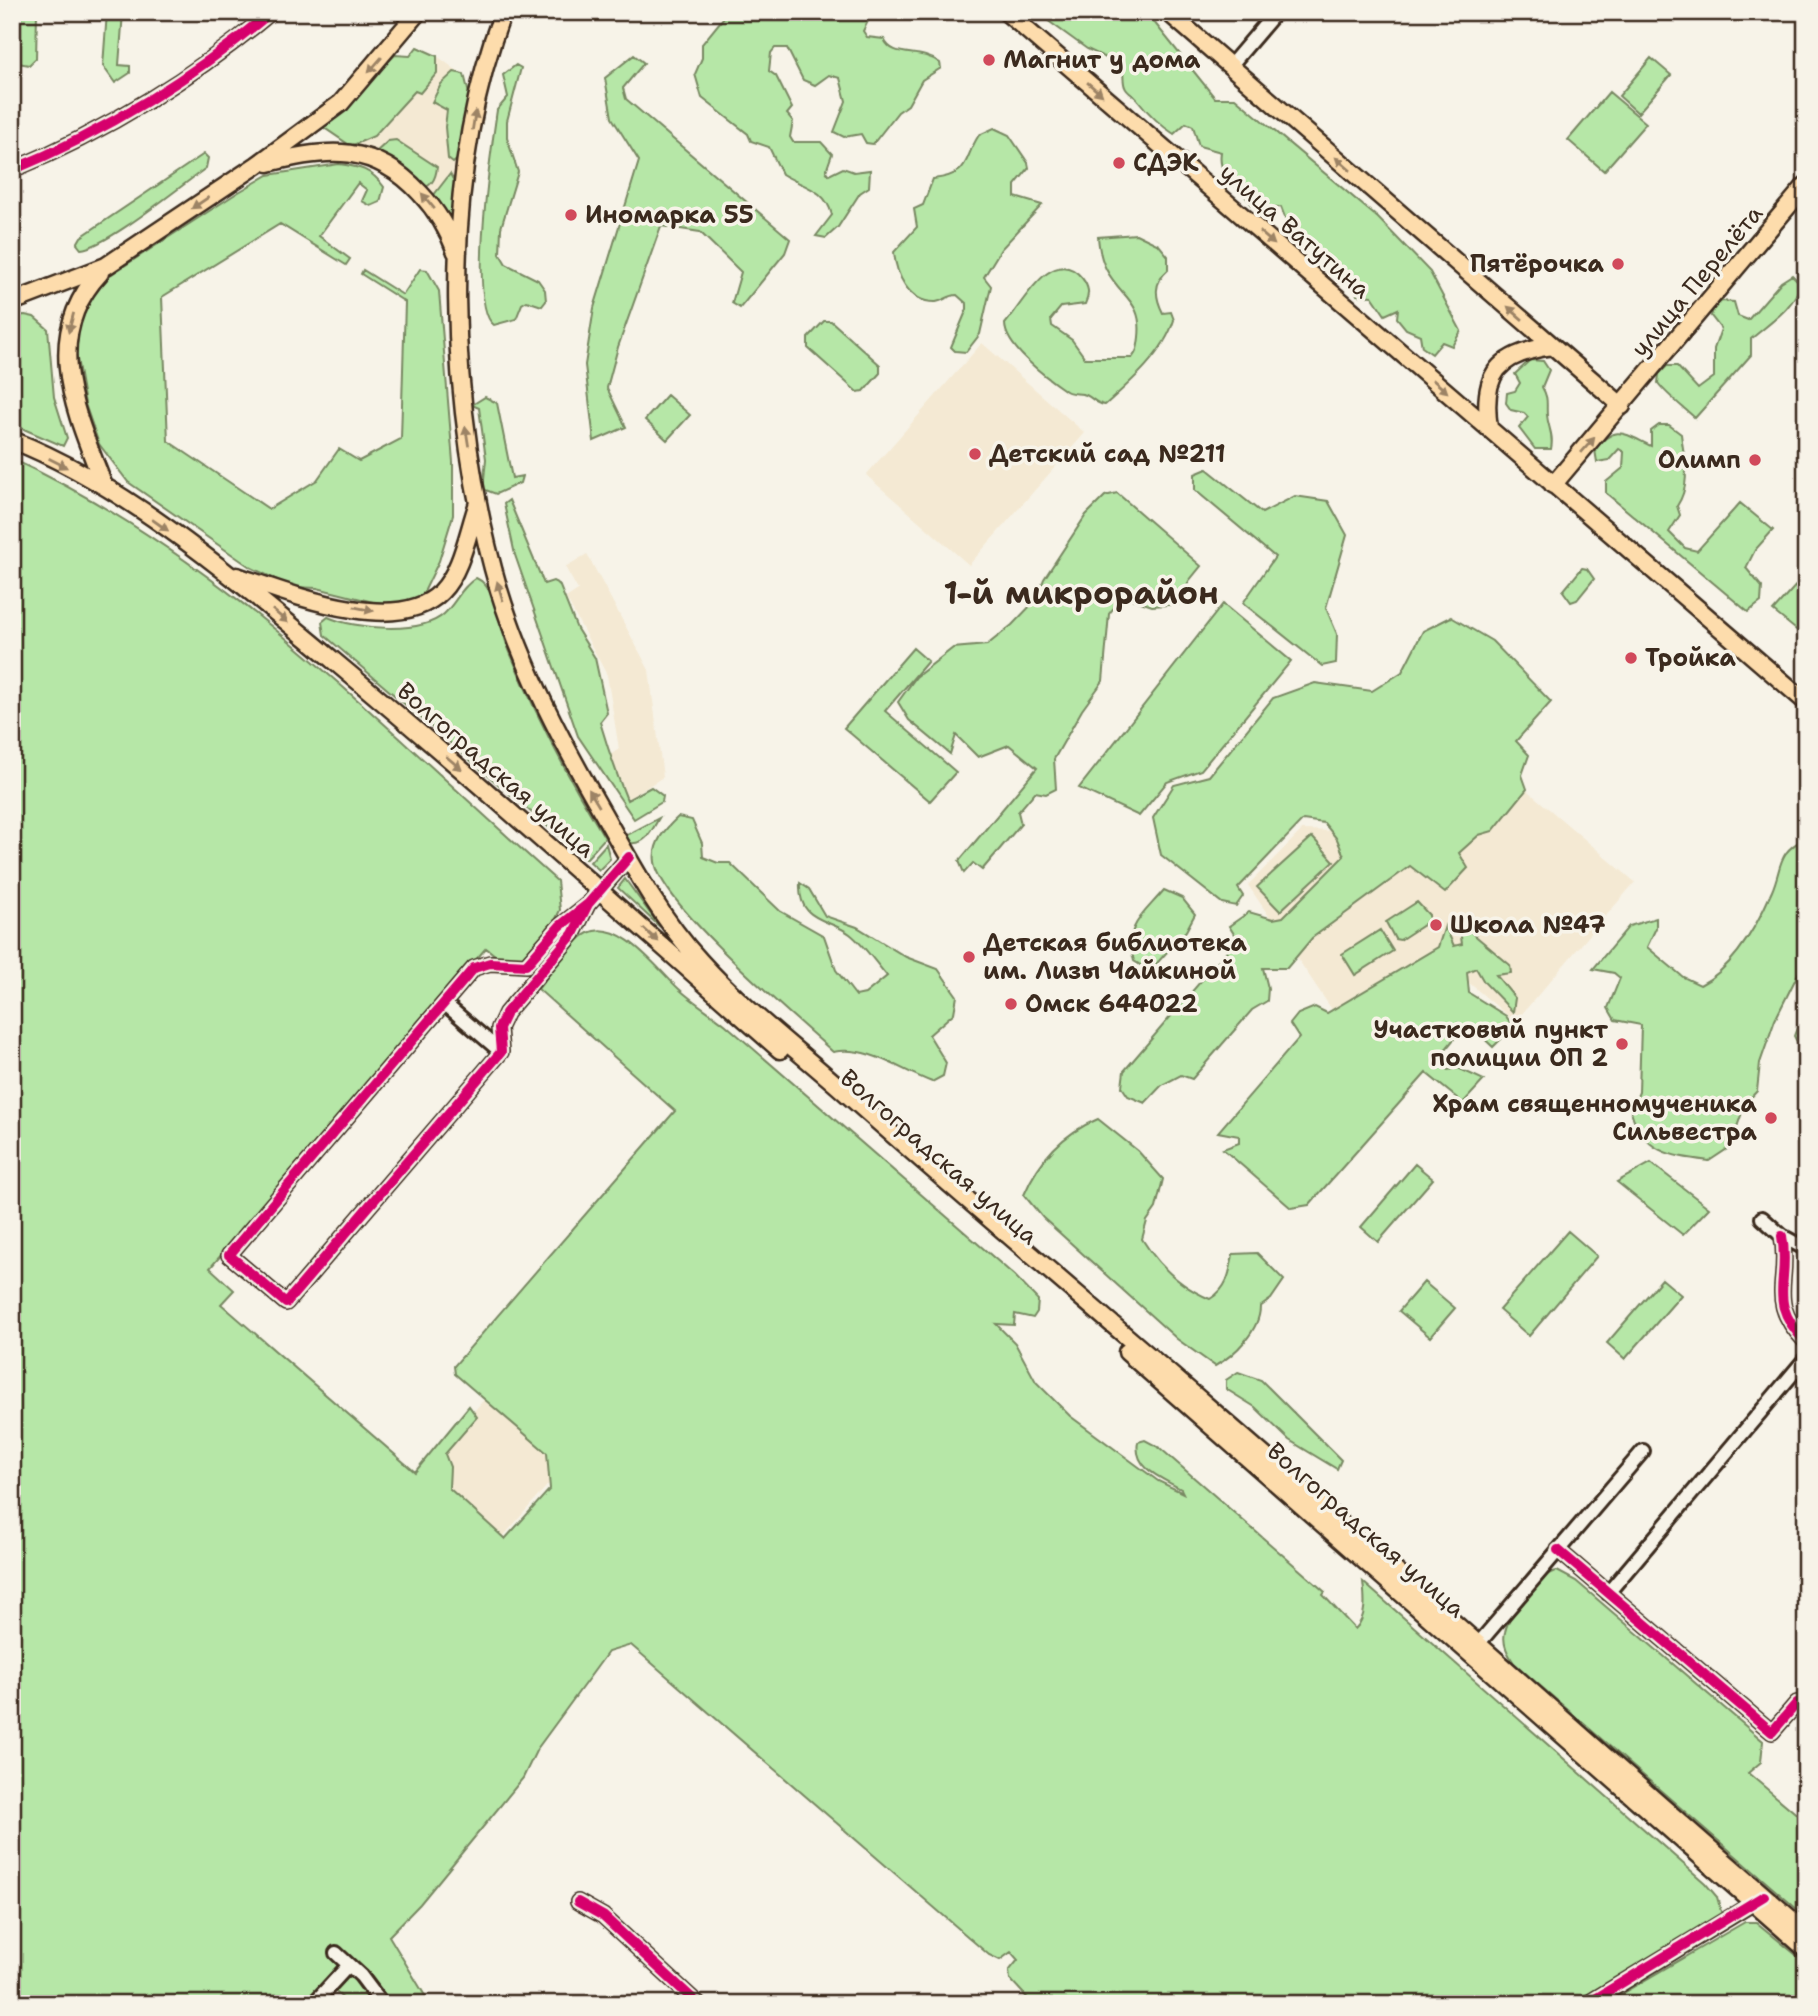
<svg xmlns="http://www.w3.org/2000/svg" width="1818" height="2016" font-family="'Shantell Sans',sans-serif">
  <rect width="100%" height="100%" fill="#f7f3e8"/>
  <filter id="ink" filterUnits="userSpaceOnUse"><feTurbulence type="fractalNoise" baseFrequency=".0143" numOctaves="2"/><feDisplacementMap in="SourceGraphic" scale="14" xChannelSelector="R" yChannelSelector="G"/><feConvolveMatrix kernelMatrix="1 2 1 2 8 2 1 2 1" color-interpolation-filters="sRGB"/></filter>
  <g filter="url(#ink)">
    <path fill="#f4e9d3" d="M437,56L459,72L449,76L441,84L447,109L445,127L460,157L455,183L450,175L430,200L374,154L351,146L374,136L415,90L420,93L437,73Z
      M982,343L1085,433L969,565L866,475Z
      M587,554L649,670L663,777L628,799L610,755L619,749L607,675L566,598L578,590L565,567Z
      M1497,765L1635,882L1515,1022L1447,964L1341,1023L1248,885L1302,830L1438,834Z
      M499,1382L578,1450L494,1547L415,1480Z"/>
    <path fill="#b6e7a7" stroke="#788862" stroke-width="2" d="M15,12H37L36,58L29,65L12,62V14Z
      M107,12H123L119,65L130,66V73L115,83L103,66Z
      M728,12H867L870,17L863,31L867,37L884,39C893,60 919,47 940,63L941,68L922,80L908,105L898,112L873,144L866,143L861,134L844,137L834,132L846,101L840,78L829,75L815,85L803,80L787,48H775L771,53L769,71L776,76L792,108L787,114L793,121L790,137L793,142H821L832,154L826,171L829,175L843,168L854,172L870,170L869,187L860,193L838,227L826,238L816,236L832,215C825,188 803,187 782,174L769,147L751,141L748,134L702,98L695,74L702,58V44Z
      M1036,12H1146L1215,98H1235L1378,218L1430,272L1461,331L1452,346L1442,342L1432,354L1422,347L1420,335L1406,329L1397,318L1398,309L1385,315L1372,296L1357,295L1352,274C1331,262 1322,274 1314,242L1289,228L1281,207L1266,209L1252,205C1238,184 1217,177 1221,152L1199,146L1193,126L1186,123L1174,134C1158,124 1148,113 1137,99C1134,95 1127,93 1125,87C1122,80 1125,73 1121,65L1087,49Z
      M417,47L437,56V73L420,93L415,91L374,136L351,146L323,127L395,55L410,56Z
      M634,55L644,63L623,88L626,99L790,239L785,253L740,308L732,303L741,272L700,232L661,226L618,347L607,388L626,427L594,441L585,365L594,308L639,161L612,118L605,78Z
      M1651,58L1671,75L1638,113L1619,96Z
      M516,65L521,68L507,121V138L518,172L501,228L500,254L506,264L538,280L545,290L546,301L542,306L527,301L522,304L516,319L494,325C467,306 492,145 497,110L508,97L503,75Z
      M454,72L464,74L469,94L460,157L453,163L448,159L445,127L447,110L432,102L441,84Z
      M1609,92L1646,123L1604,171L1568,140Z
      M994,128L1009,135L1028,163L1029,168L1015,185V197L1042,205L1001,249L984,277L991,286L980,334L966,352L955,351L951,347L967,309V304L957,295C949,295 944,301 936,302C908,303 896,274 894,252L917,227L914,209L923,205L933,179C972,174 962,161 979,135Z
      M396,140L437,167C436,177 432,187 421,188L374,154L388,141Z
      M204,154L208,158L206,168C182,185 105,248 81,249L77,244L81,237Z
      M339,164C360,167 371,169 384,187L380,202L371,206L362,201L367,190L358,183L319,236L350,259L346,265L280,224L162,297L168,441L269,509L317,480L339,449L359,461L401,439L405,302L361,274L363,270L403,295L420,269L427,270L439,291L453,462V515L439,561L423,594L410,603L393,607L317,588L294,587L277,580L250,567L128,482L99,444L85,404L76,353L81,311L104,279L237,193L268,175Z
      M450,174L455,183L450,228L430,200Z
      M1136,234L1159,245L1168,256V270C1153,283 1155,297 1163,313L1171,312L1174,320C1164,353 1131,382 1105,405C1096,404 1094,399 1086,395C1080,392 1072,395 1066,391C1047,378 1005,347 1005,324C1021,306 1053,242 1082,278C1089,287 1090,294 1085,304L1061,307L1051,319L1052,326L1072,340L1085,358H1132C1138,351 1138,345 1139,337C1143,301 1121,298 1106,269C1101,259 1099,249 1098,237Z
      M1792,275L1800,283C1797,306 1768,324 1751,339V355L1695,418C1684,408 1666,394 1658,383L1659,374L1667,366H1677L1698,389L1714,377V349L1721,329L1711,316L1714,307L1722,301L1734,302L1738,316L1748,320L1781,282Z
      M25,315L34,317L48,329L54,397L67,438L63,446L12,424V316Z
      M824,321H831L880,365V373L864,391L857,392L808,348V338Z
      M1530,360L1543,361L1549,370L1542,387C1549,399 1546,403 1547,415C1548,428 1554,434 1551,449H1535L1519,428L1528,417L1524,413L1511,410L1506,403L1507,393L1515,391L1520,383L1515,374Z
      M667,395L690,415L667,440L645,420Z
      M485,397L497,403L512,478L522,476L520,483L496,494L483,489L486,459L479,408L472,405Z
      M1659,425H1669L1681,434C1684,460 1692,483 1677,506L1680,515L1669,532L1685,548L1697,551L1740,503L1773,530L1755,550L1746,568L1762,587L1761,602L1748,612L1606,493V482L1623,468L1624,452L1619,449L1609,460L1597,462L1595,450C1615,423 1625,434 1651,446V431Z
      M12,459C222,555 386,730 557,881L560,910L553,925L518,965L505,963L486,948L210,1268L234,1290L221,1304L415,1472L469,1406L477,1417L445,1454L450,1467L449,1488L505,1539L550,1489L547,1453L455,1374L454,1366L675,1111L538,989C549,975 573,940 588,933C621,918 658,970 679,989C693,1002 711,1013 726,1025L1015,1276L1038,1300L1037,1312L1033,1318L1015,1314L1014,1325L996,1324L1015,1343L1036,1382L1070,1416L1158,1481L1183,1493L1181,1489C1162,1478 1133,1469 1138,1442L1145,1440L1160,1448L1325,1592L1323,1595L1355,1629C1367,1618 1365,1598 1363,1582L1705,1883L1717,1897L1722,1915L1581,2004H1033L1010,1979L1009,1971L1018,1960L1011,1952L1000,1960L989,1955L631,1645L608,1652L537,1749L523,1778L420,1904L389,1936L430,2004H349L326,1983L308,2004H12Z
      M1207,469L1262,513L1295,496L1328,501L1347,535L1326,608L1337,634L1336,663L1322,666L1243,603L1275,557L1195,490V474Z
      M1117,493L1201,566L1189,581L1181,604L1152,606L1123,596L1109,614L1103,681L1082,710L1054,759L1056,789L1046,794L1035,792L1018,812L1021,824L982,870L973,863L964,873L959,861L1037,768L1009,745L978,757L956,735L950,754L909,720L898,702L916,677L953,648L987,645L1012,625L1036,600L1044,579L1086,515L1105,496Z
      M509,500L544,584L553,581L559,584L577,629L595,658L607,713L600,722C608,749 616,773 627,800L651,787L663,796L662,802L634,819L578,736L515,555L504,504Z
      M1582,568L1587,569L1594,579L1577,600L1571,602L1563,591Z
      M1806,574V638L1773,611Z
      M476,578C496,586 500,626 507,645C534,713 567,776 605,838L586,859L324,635L322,622L328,617C355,629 421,635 444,614C456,603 461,587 476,578Z
      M1223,604L1291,661L1201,770L1167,782L1139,816L1079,788Z
      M1451,617L1492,641L1551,702L1516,741L1529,755L1522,775L1527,789L1493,831L1479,835L1459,853L1468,868L1445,893L1410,866L1312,938L1287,968H1263L1268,988L1267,1001L1252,1010L1192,1079L1181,1075L1162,1085L1145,1103L1128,1096L1122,1087L1124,1071L1237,939L1229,926L1249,912L1273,919L1283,917L1344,856L1337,839L1324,823L1303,820L1238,888L1243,896L1236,906L1222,903L1161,855L1153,818L1174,785L1209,776L1273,698L1315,683L1372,691L1402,672L1423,631Z
      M913,648L928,661L885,711L956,772L930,801L844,728Z
      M678,817L692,820L702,843L703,857L718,863H730L780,911L824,936L836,970L856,996L865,994L887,976C875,962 864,945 850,934C829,918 798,923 800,883L809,889L825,916L857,927L906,957L938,969L957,996L954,1013L929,1035L946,1063L943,1076L932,1082C900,1070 868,1045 833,1052C797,1019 661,905 655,862C652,843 665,829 678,817Z
      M659,818C652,830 646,845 630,843L625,836Z
      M1312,837L1334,861L1280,911L1257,887Z
      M1806,838V958L1775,1020L1760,1063L1757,1091L1745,1104L1730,1147L1709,1161C1670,1156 1643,1153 1631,1111L1639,1092L1641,1025L1615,1020L1608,1008L1620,978L1614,973L1593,969L1629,926L1656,918V928L1647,947L1683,977L1700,985C1734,968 1757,926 1772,891C1783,865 1776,853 1806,838Z
      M606,844L610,859L599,870L590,862Z
      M625,879L660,927L618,888Z
      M1164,890L1182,898L1195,914L1186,931L1150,971L1134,961C1123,926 1143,915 1164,890Z
      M1417,902L1429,915V921L1400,940L1395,939L1386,922Z
      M1459,922L1510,965L1511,973L1496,975L1515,998L1513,1012L1484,982L1476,968L1467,972L1469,993L1506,1016L1513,1027L1493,1047L1476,1031L1458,1023L1448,1033L1454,1039L1437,1060L1448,1070L1458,1068L1484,1080L1463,1103L1426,1073L1309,1205L1291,1208L1223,1149L1239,1143V1136L1218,1132L1299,1038L1290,1024L1298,1014L1315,1007L1327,1013L1438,947L1445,926L1454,946L1462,944Z
      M1380,930L1393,951L1355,975L1342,954Z
      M1806,1004V1059L1794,1036Z
      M1098,1119L1138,1151L1163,1179L1156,1208L1147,1221L1142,1239C1158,1265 1181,1287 1210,1299C1227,1289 1230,1273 1233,1254L1257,1253L1284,1280L1271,1299L1260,1307C1260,1330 1235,1355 1215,1366L1177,1339L1043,1218L1024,1195C1039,1159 1062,1134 1098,1119Z
      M1651,1163L1709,1208L1683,1235L1617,1182Z
      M1415,1164L1433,1179L1378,1242L1361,1227Z
      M1568,1231L1597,1256L1529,1336L1499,1310Z
      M1662,1279L1681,1295L1625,1359L1607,1343Z
      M1424,1282L1455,1308L1430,1337L1399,1311Z
      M1238,1372L1261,1380L1341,1460L1337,1469L1289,1440L1255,1407L1226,1389V1380Z
      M1557,1571L1576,1581L1763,1741L1761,1762L1748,1773L1806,1822V1917L1514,1663C1508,1654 1502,1644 1505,1632C1509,1613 1538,1574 1557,1571Z
      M1745,1922H1756L1806,1963V2004H1604Z"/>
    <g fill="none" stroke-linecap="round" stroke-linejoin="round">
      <defs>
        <path id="minor" d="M1230,66L1276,12
          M12,170C105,132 195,76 271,12
          M588,904L573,934L506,1013L499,1028L501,1052L286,1303L229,1255L474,968L490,963L526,965L560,926L588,904L629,857
          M444,1003L501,1052
          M1762,1218L1782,1236L1806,1249
          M1782,1236C1791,1283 1765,1300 1806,1342
          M1558,1550L1772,1732L1797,1703L1806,1711
          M1608,1593L1806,1358
          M1479,1643L1643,1451
          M578,1902L603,1916L698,2004
          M336,1953L361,1976L382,2004
          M313,2004L348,1966
          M1587,2004L1760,1899"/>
        <path id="major" d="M503,12C437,184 448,415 499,590C523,669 563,744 604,815C632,865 661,919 700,961C744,1010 799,1051 848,1095C966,1200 1087,1302 1206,1405C1407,1579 1604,1758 1806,1932
          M1006,12L1806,702
          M1168,12L1622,406
          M268,163C328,147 375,144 420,193C437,211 448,229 456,252
          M100,273C39,338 77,415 104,486
          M12,302L106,266L257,165L341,103L418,12
          M1489,428C1481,374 1498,353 1553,346
          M12,440C128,485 239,582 334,661C485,787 632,920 780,1050
          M1553,485L1806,185
          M237,576C288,593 397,637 441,592C462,571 468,531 478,503
          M1127,1352L1806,1949"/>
      </defs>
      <use href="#minor" stroke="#3b2a1e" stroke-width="18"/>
      <use href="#major" stroke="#3b2a1e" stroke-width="21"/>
      <use href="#minor" stroke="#f7f3e8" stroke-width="12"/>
      <use href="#major" stroke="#fddcac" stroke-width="16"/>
      <defs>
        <path id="cycleway" d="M12,170C105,132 195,76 271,12
          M588,904L573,934L506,1013L499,1028L501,1052L286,1303L229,1255L474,968L490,963L526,965L560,926L588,904L629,857
          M1782,1236C1791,1283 1765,1300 1806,1342
          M1558,1550L1772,1732L1797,1703L1806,1711
          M578,1902L603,1916L698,2004
          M1587,2004L1764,1896"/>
      </defs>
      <use href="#cycleway" stroke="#f7f3e8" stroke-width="15"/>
      <use href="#cycleway" stroke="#d6006c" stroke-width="10"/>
    </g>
    <defs><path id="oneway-solid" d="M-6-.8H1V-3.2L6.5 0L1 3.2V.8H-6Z" transform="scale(1.75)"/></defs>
    <g fill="#9c8365">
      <use href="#oneway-solid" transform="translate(375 65) rotate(131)"/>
      <use href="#oneway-solid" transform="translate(1095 89) rotate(41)"/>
      <use href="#oneway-solid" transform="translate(474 120) rotate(-81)"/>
      <use href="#oneway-solid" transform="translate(1343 164) rotate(-139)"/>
      <use href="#oneway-solid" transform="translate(428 201) rotate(-130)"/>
      <use href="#oneway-solid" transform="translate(200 203) rotate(146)"/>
      <use href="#oneway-solid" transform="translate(1267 238) rotate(41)"/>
      <use href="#oneway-solid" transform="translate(1515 313) rotate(-139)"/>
      <use href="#oneway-solid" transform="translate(71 323) rotate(105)"/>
      <use href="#oneway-solid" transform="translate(1440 386) rotate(41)"/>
      <use href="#oneway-solid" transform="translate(467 436) rotate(-99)"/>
      <use href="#oneway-solid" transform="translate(1588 445) rotate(-49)"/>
      <use href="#oneway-solid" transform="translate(58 463) rotate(27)"/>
      <use href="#oneway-solid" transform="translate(160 525) rotate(35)"/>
      <use href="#oneway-solid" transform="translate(500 591) rotate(-107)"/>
      <use href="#oneway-solid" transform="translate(364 609) rotate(11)"/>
      <use href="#oneway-solid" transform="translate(280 616) rotate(40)"/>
      <use href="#oneway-solid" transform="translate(454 763) rotate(40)"/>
      <use href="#oneway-solid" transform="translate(594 798) rotate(-121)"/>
      <use href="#oneway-solid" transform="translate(651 935) rotate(42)"/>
    </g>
  </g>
  <g fill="#d1495b" stroke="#f7f3e8" stroke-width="2.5">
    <circle cx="989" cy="60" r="7"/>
    <circle cx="1119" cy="163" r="7"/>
    <circle cx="571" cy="215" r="7"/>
    <circle cx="1618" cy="264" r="7"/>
    <circle cx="975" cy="454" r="7"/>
    <circle cx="1755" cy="460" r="7"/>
    <circle cx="1631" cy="658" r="7"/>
    <circle cx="1436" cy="925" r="7"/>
    <circle cx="969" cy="957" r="7"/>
    <circle cx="1011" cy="1004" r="7"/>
    <circle cx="1622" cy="1044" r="7"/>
    <circle cx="1771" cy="1118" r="7"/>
  </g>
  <g text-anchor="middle" stroke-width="7" stroke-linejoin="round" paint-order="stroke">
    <g font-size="24" font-weight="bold" fill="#3b2a1e" stroke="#f7f3e8" text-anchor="start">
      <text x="1003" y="68">Магнит у дома</text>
      <text x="1133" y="171">СДЭК</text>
      <text x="585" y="223">Иномарка 55</text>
      <text x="1604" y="272" text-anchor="end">Пятёрочка</text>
      <text x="989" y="462">Детский сад №211</text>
      <text x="1741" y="468" text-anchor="end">Олимп</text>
      <text x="1645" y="666">Тройка</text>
      <text x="1450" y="933">Школа №47</text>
      <text x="983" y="951">Детская библиотека<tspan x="983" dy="28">им. Лизы Чайкиной</tspan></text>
      <text x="1025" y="1012">Омск 644022</text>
      <text x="1608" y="1038" text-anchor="end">Участковый пункт<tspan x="1608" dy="28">полиции ОП 2</tspan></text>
      <text x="1757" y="1112" text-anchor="end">Храм священномученика<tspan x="1757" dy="28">Сильвестра</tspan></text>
    </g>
    <g font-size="24" fill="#3b2a1e" stroke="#f7f3e8">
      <text transform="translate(1295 231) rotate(41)" y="8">улица Ватутина</text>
      <text transform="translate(1697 281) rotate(-50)" y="8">улица Перелёта</text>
      <text transform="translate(496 770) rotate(41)" y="8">Волгоградская улица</text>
      <text transform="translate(939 1157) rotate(41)" y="8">Волгоградская улица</text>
      <text transform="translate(1366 1530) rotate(41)" y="8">Волгоградская улица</text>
    </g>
    <g font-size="32" font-weight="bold" fill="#3b2a1e" stroke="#f7f3e8">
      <text x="1081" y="604">1-й микрорайон</text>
    </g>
  </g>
  <rect width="1818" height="2016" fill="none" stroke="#f7f3e8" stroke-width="42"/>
  <rect x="21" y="21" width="1776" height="1974" fill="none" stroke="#3b2a1e" stroke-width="2.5" filter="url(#ink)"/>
</svg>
